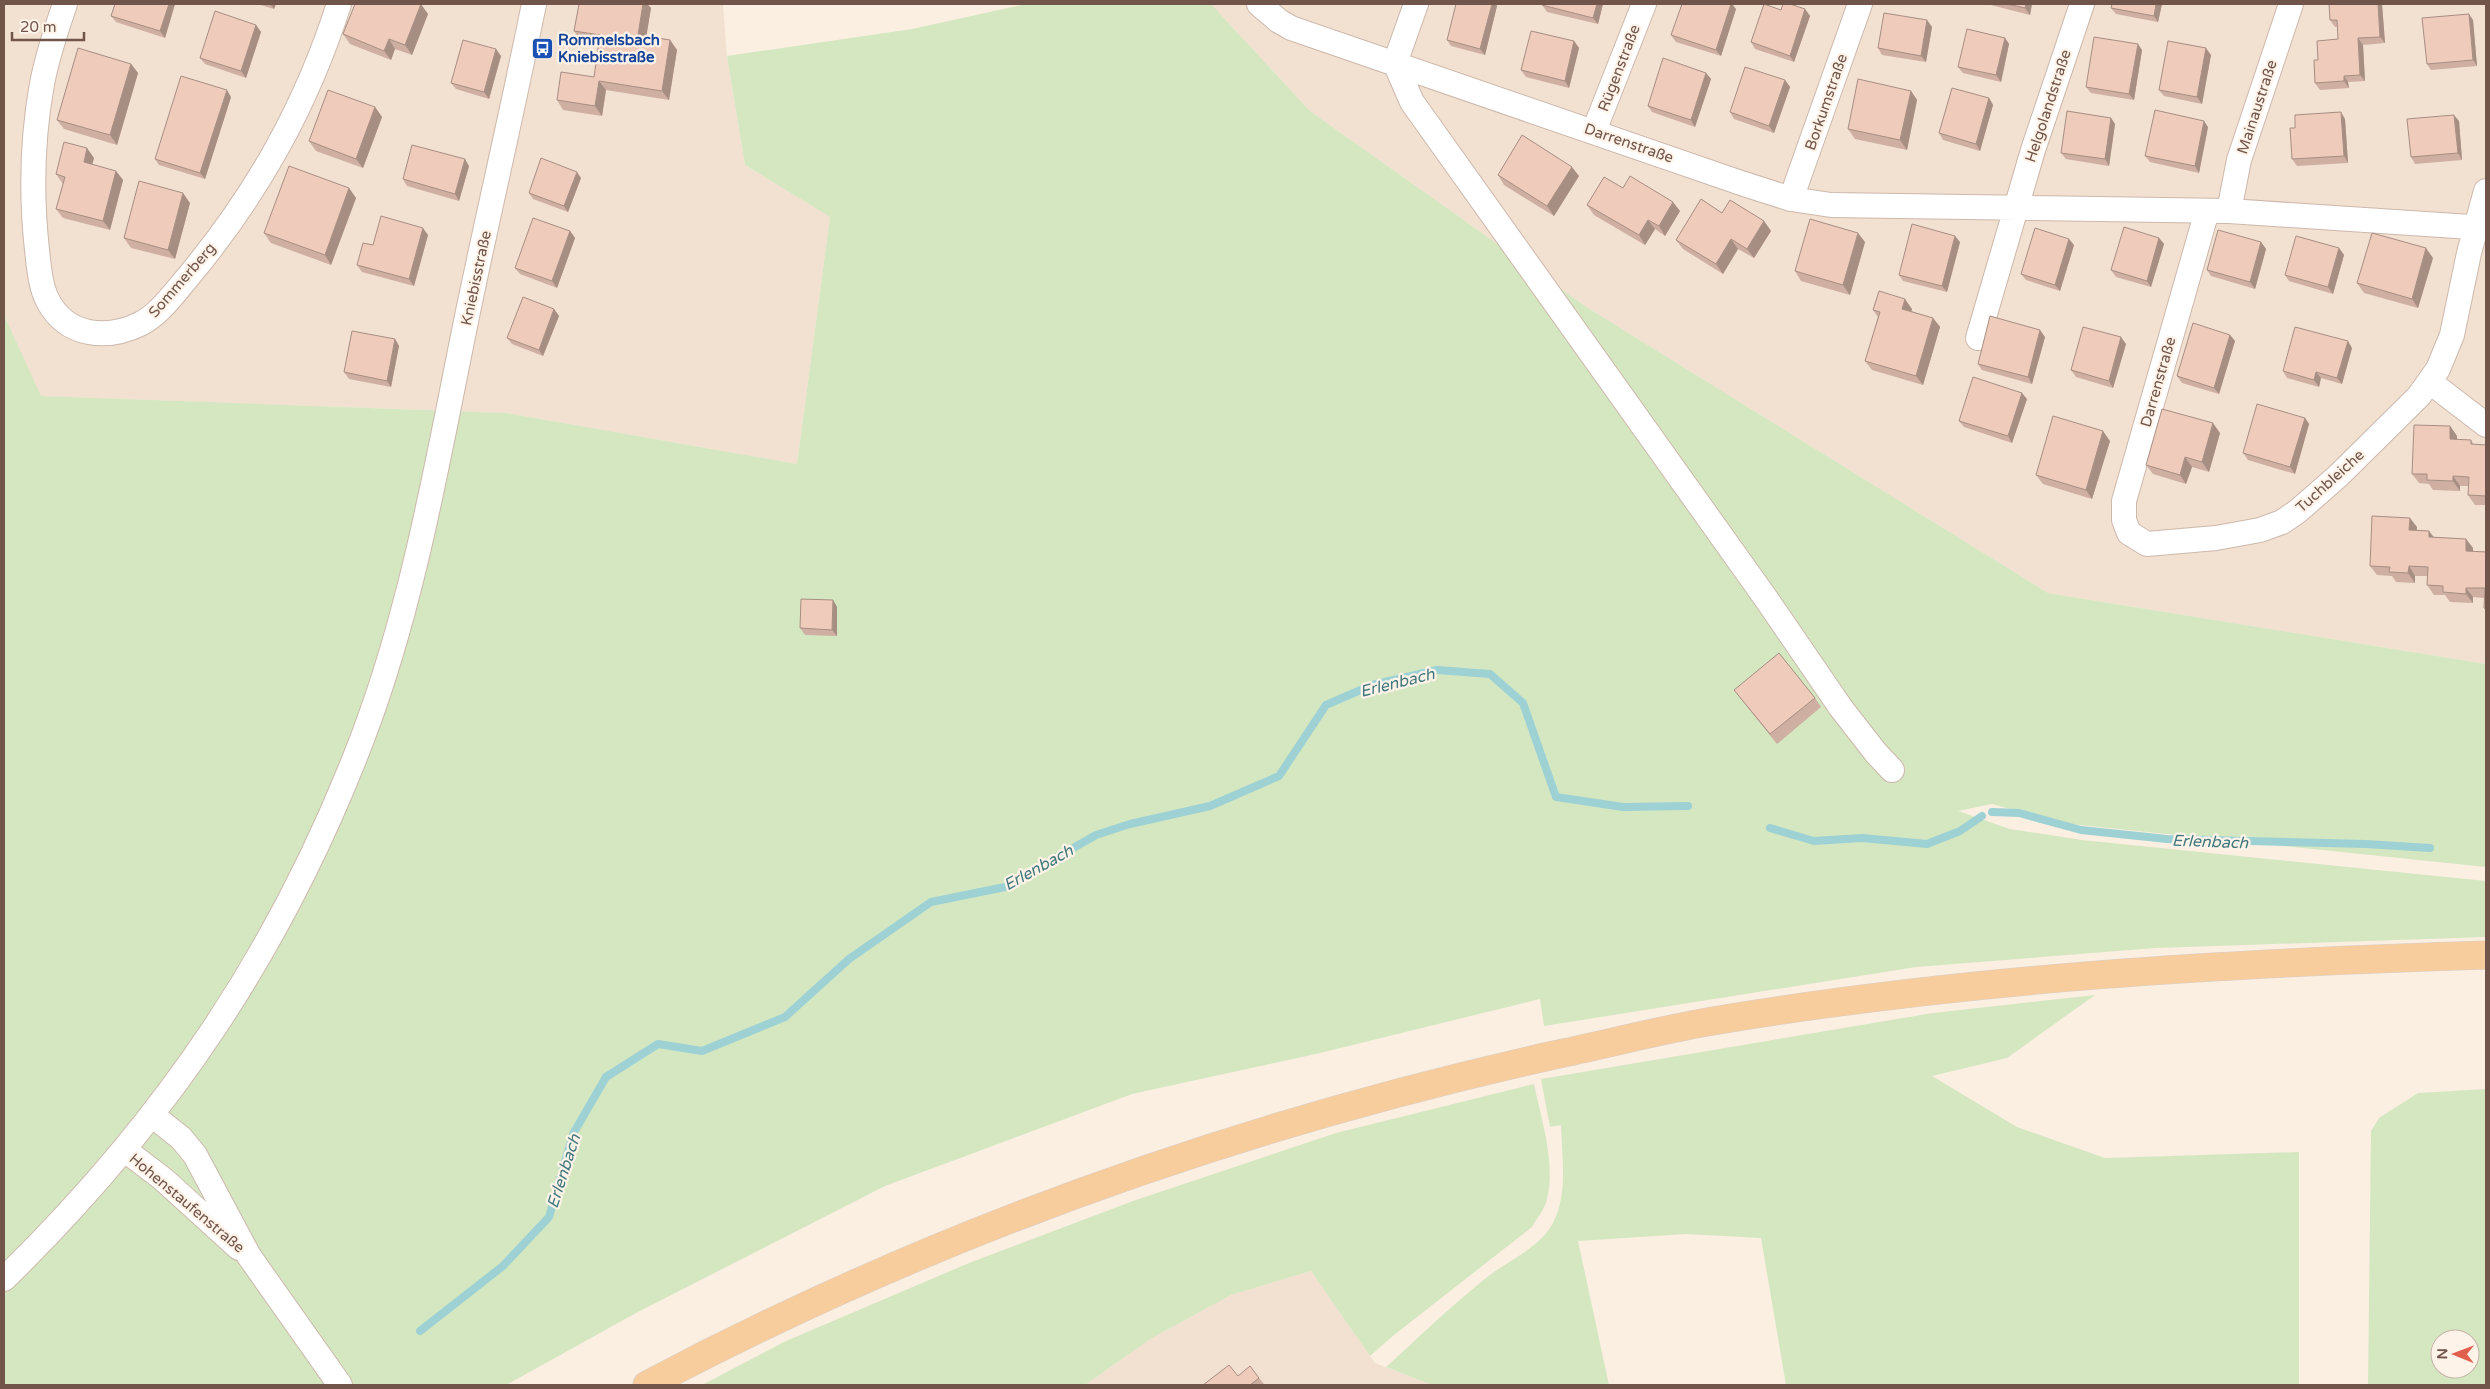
<svg xmlns="http://www.w3.org/2000/svg" width="2490" height="1389" font-family="'Varela Round',sans-serif">
  <rect width="100%" height="100%" fill="#fbefe2"/>
  <path fill="#f2e0d1" d="M4,4H723L727,56L745,165L830,217L797,464L506,413L40,396L4,315Z
    M1211,4H2486V664L2048,593L1588,308L1310,111Z
    M1311,1271L1375,1363L1432,1385H1085L1152,1338L1231,1295Z"/>
  <path fill="#d4e7c1" fill-rule="evenodd" d="M1026,4H1211L1310,111L1588,308L2048,593L2486,664V867L2060,823L1992,804L1958,811L2010,829L2082,840L2486,881V937L2156,948L1916,967L1544,1026L1540,999L1320,1053L1132,1094L885,1186L636,1313L506,1385H4V315L41,396L506,413L797,464L830,217L745,165L727,56L912,29Z
    M2095,995L2007,1058L1932,1076L2017,1127L2105,1158L2299,1152V1385H1786L1761,1238L1686,1234L1578,1241L1609,1385H1432L1386,1367C1419,1337 1451,1306 1486,1278C1507,1261 1540,1248 1553,1223C1568,1194 1562,1157 1561,1125L1550,1127L1541,1079L1933,1013Z
    M1534,1084C1541,1119 1556,1163 1547,1199C1545,1209 1537,1218 1532,1227L1394,1335L1370,1356L1311,1271L1231,1295L1152,1338L1085,1385H702L786,1341L969,1263L1133,1201L1336,1133Z
    M2486,1089V1385H2368L2371,1131L2379,1118L2418,1093ZM2440,1339H2470V1369H2440Z"/>
  <g fill="none" stroke-linecap="round" stroke-linejoin="round">
    <path stroke="#9ed1d4" stroke-width="8" d="M1992,812L2019,813L2081,830L2167,839L2366,844L2430,848
      M1770,828L1814,841L1862,838L1927,844L1960,831L1982,816
      M420,1331L503,1266L549,1217L573,1134L606,1077L658,1044L702,1051L785,1017L849,959L931,902L1005,887L1096,835L1130,824L1210,806L1279,776L1326,705L1372,685L1437,670L1490,674L1523,703L1556,797L1623,807L1688,806"/>
    <defs>
      <path id="minor" d="M65,4C56,30 47,57 42,84C32,139 31,195 37,250C39,267 40,286 48,301C67,337 107,340 140,324C159,315 175,292 188,277C257,194 306,107 339,4
        M1259,4L1279,21L1291,28L1744,184L1791,199L1831,205L2229,211L2486,228
        M1416,4L1395,63L1412,102L1767,600L1841,708L1876,753L1892,770
        M1594,131L1644,4
        M1791,199L1860,4
        M2207,211L2124,501V520L2129,533L2147,544L2216,538L2260,530L2282,522L2298,511L2338,476L2419,396L2438,369L2452,335L2469,253L2486,191
        M2229,211L2239,160L2291,4
        M1978,338L2033,150L2082,4
        M2430,382L2486,425
        M152,1115L181,1138L195,1155L249,1256L340,1385
        M125,1150L163,1179L239,1248
        M4,1279C167,1120 283,948 364,734C416,596 440,446 470,302C491,202 514,103 534,4"/>
      <path id="major" d="M647,1385C932,1234 1239,1125 1554,1055C1607,1044 1660,1030 1713,1021C1969,978 2227,963 2486,955"/>
    </defs>
    <use href="#minor" stroke="#cdb8ac" stroke-width="26"/>
    <use href="#major" stroke="#d7cfcc" stroke-width="29"/>
    <use href="#minor" stroke="#fff" stroke-width="24"/>
    <use href="#major" stroke="#f7cd9d" stroke-width="28"/>
  </g>
  <path fill="#ceafa1" d="M115,4H175L165,38L116,22L111,16Z
    M257,4H276L274,9Z
    M579,4H647L651,8L646,36L670,40L677,50L669,100L606,90L602,116L563,110L557,100L594,77L599,44L581,41L574,31Z
    M1542,4H1603L1598,24L1547,12L1542,5Z
    M1987,4H2032L2030,15Z
    M2112,4H2162L2158,22L2116,14L2111,8Z
    M2382,4L2385,43L2363,45L2365,81L2348,82L2349,88L2320,90L2315,83L2318,60L2338,39V26L2335,27L2330,20Z
    M1497,6L1485,55L1451,46L1447,40Z
    M1736,9L1721,56L1676,42L1671,35Z
    M1805,9L1810,16L1794,62L1755,49L1751,42L1781,10Z
    M428,14L412,55L395,49L391,60L350,44L343,34Z
    M1927,20L1932,27L1926,62L1882,55L1878,48Z
    M2473,20L2477,66L2431,70L2427,64Z
    M256,25L261,32L246,78L205,64L200,58Z
    M2005,38L2009,44L2001,82L1963,73L1958,67Z
    M1574,41L1579,48L1569,88L1526,77L1521,70Z
    M2142,50L2134,100L2091,93L2086,87Z
    M2211,55L2202,104L2164,96L2159,90Z
    M501,56L489,99L456,89L451,83Z
    M131,64L138,73L117,145L64,129L57,120Z
    M1706,73L1711,79L1695,127L1652,112L1648,106Z
    M1785,80L1790,87L1774,133L1734,119L1730,112Z
    M1911,91L1917,100L1907,150L1855,139L1848,129Z
    M231,97L205,179L159,165L155,159Z
    M1989,98L1993,105L1980,151L1943,140L1939,133Z
    M375,107L382,117L363,168L316,151L309,141Z
    M2111,118L2115,124L2109,166L2066,159L2061,153Z
    M2345,119L2348,163L2297,166L2292,159L2295,128Z
    M2459,121L2462,160L2415,164L2411,157Z
    M2208,127L2199,173L2150,162L2145,156Z
    M94,158L92,165L116,171L123,180L110,230L63,218L56,209L63,184L56,174Z
    M469,166L459,201L407,186L403,179Z
    M1498,175L1579,176L1554,216L1504,185Z
    M581,178L568,212L533,199L529,193Z
    M349,188L356,198L331,265L271,243L264,233Z
    M1623,188L1680,211L1665,236L1655,229L1645,245L1594,215L1587,205Z
    M190,203L175,259L131,248L124,238Z
    M1722,213L1764,221L1771,231L1754,258L1738,249L1723,274L1683,249L1676,240Z
    M570,231L575,238L557,288L520,274L515,268Z
    M428,235L414,286L362,272L357,265L373,245Z
    M2159,238L2164,244L2151,287L2116,277L2111,270Z
    M1865,242L1850,295L1801,281L1795,271Z
    M1960,242L1947,292L1903,281L1899,275Z
    M2261,242L2266,249L2255,289L2211,276L2207,270Z
    M2074,245L2060,291L2026,280L2021,274Z
    M2339,248L2344,255L2333,294L2289,281L2285,275Z
    M2433,258L2418,308L2364,293L2357,283Z
    M554,309L559,316L543,356L512,344L507,338Z
    M1912,309L1911,311L1933,318L1940,327L1923,385L1872,370L1865,361L1878,317L1873,310Z
    M2230,335L2235,341L2219,394L2182,383L2177,376Z
    M2045,337L2032,384L1982,370L1978,364Z
    M395,339L399,346L391,387L349,379L344,372Z
    M2126,344L2113,388L2076,377L2071,370Z
    M2352,348L2342,384L2321,378L2319,387L2287,378L2283,371Z
    M2027,399L2012,443L1964,427L1959,421Z
    M2305,418L2309,424L2295,474L2248,460L2243,453Z
    M2450,426L2457,436V439L2471,440L2474,445H2486V505H2475L2468,495L2469,486H2460V491L2433,490L2429,484L2419,483L2412,474Z
    M2220,433L2209,472L2192,467L2186,484L2153,474L2146,465Z
    M2110,441L2092,499L2043,484L2036,475Z
    M2417,527L2416,530L2429,531L2434,537L2466,539L2473,548V551L2486,552V611L2484,608V598L2473,597V603L2450,602L2445,595H2434L2427,585V576H2415V583L2396,582L2392,576L2377,575L2370,566Z
    M833,600L837,607V636L805,635L800,628Z
    M1734,690L1815,698L1821,707L1777,744L1741,699Z
    M1238,1376L1259,1378L1264,1384L1263,1385H1203Z"/>
  <path fill="#a78e83" d="M169,4H175L165,38L160,31Z
    M270,4H276L274,9Z
    M421,4L428,14L412,55L405,45Z
    M643,4H647L651,8L645,45L638,35Z
    M1492,4H1496L1497,6L1485,55L1480,49Z
    M1597,4H1603L1598,24L1593,18Z
    M1731,4H1732L1736,9L1721,56L1716,50Z
    M2026,4H2032L2030,15L2025,8Z
    M2156,4H2162L2158,22L2154,16Z
    M2378,4H2382L2385,43L2380,37Z
    M1805,9L1810,16L1794,62L1790,56Z
    M2469,14L2473,20L2477,66L2473,60Z
    M1927,20L1932,27L1926,62L1921,56Z
    M256,25L261,32L246,78L241,71Z
    M2005,38L2009,44L2001,82L1996,75Z
    M2358,38L2363,45L2365,81L2360,75Z
    M389,39L395,49L391,60L384,51Z
    M670,40L677,50L669,100L662,91Z
    M1574,41L1579,48L1569,88L1565,81Z
    M2138,44L2142,50L2134,100L2129,94Z
    M2206,48L2211,55L2202,104L2197,97Z
    M496,49L501,56L489,99L484,92Z
    M131,64L138,73L117,145L110,135Z
    M1706,73L1711,79L1695,127L1691,120Z
    M2344,76L2348,82L2349,88L2344,81Z
    M1785,80L1790,87L1774,133L1769,126Z
    M599,81L606,90L602,116L595,106Z
    M227,90L231,97L205,179L200,173Z
    M1911,91L1917,100L1907,150L1900,140Z
    M1989,98L1993,105L1980,151L1976,144Z
    M375,107L382,117L363,168L356,159Z
    M2341,112L2345,119L2348,163L2344,156Z
    M2454,115L2459,121L2462,160L2458,153Z
    M2111,118L2115,124L2109,166L2105,159Z
    M2204,121L2208,127L2199,173L2195,166Z
    M87,148L94,158L90,172L84,162Z
    M465,159L469,166L459,201L455,194Z
    M1572,167L1579,176L1554,216L1547,206Z
    M116,171L123,180L110,230L103,221Z
    M577,172L581,178L568,212L564,206Z
    M349,188L356,198L331,265L325,255Z
    M183,193L190,203L175,259L168,250Z
    M1673,202L1680,211L1665,236L1659,226Z
    M1648,220L1655,229L1645,245L1639,235Z
    M1764,221L1771,231L1754,258L1747,249Z
    M423,228L428,235L414,286L409,279Z
    M570,231L575,238L557,288L552,281Z
    M1858,233L1865,242L1850,295L1843,285Z
    M1955,236L1960,242L1947,292L1942,286Z
    M2159,238L2164,244L2151,287L2147,281Z
    M1731,239L1738,249L1723,274L1716,264Z
    M2069,239L2074,245L2060,291L2055,285Z
    M2261,242L2266,249L2255,289L2250,282Z
    M2339,248L2344,255L2333,294L2328,287Z
    M2426,248L2433,258L2418,308L2412,299Z
    M1905,299L1912,309L1909,318L1902,309Z
    M554,309L559,316L543,356L539,350Z
    M1933,318L1940,327L1923,385L1916,376Z
    M2040,330L2045,337L2032,384L2028,377Z
    M2230,335L2235,341L2219,394L2214,388Z
    M2121,337L2126,344L2113,388L2109,381Z
    M395,339L399,346L391,387L387,381Z
    M2348,341L2352,348L2342,384L2337,378Z
    M2316,372L2321,378L2319,387L2314,380Z
    M2022,393L2027,399L2012,443L2008,436Z
    M2305,418L2309,424L2295,474L2290,467Z
    M2213,423L2220,433L2209,472L2202,462Z
    M2450,426L2457,436V448L2450,439Z
    M2103,431L2110,441L2092,499L2086,490Z
    M2185,457L2192,467L2186,484L2180,475Z
    M2453,476L2460,486V491L2453,481Z
    M2410,518L2417,527L2416,540L2409,530Z
    M2429,531L2436,541L2429,537Z
    M2466,539L2473,548V561L2466,551Z
    M2409,566L2415,576V583L2408,573Z
    M2466,588L2473,597V603L2466,594Z
    M833,600L837,607V636L832,630Z"/>
  <path fill="#efcbbb" stroke="#a78e83" d="M115,4H169L160,31L111,16Z
    M355,4H421L405,45L389,39L384,51L343,34Z
    M579,4H643L638,35L670,40L662,91L599,81L595,106L557,100L561,72L594,77L600,35L574,31Z
    M1456,4H1492L1480,49L1447,40Z
    M1542,4H1597L1593,18L1542,5Z
    M1682,4H1731L1716,50L1671,35Z
    M1764,4L1781,10L1783,4H1790L1805,9L1790,56L1751,42Z
    M2007,4H2026L2025,8Z
    M2112,4H2156L2154,16L2111,8Z
    M2329,4H2378L2380,37L2358,38L2360,75L2344,76V81L2315,83L2314,60H2318L2317,41L2338,39L2337,20H2330Z
    M215,11L256,25L241,71L200,58Z
    M1884,13L1927,20L1921,56L1878,48Z
    M2469,14L2473,60L2427,64L2422,18Z
    M1967,29L2005,38L1996,75L1958,67Z
    M1531,31L1574,41L1565,81L1521,70Z
    M2094,37L2138,44L2129,94L2086,87Z
    M463,40L496,49L484,92L451,83Z
    M2168,41L2206,48L2197,97L2159,90Z
    M78,48L131,64L110,135L57,120Z
    M1663,58L1706,73L1691,120L1648,106Z
    M1745,67L1785,80L1769,126L1730,112Z
    M181,76L227,90L200,173L155,159Z
    M1858,79L1911,91L1900,140L1848,129Z
    M1952,88L1989,98L1976,144L1939,133Z
    M328,90L375,107L356,159L309,141Z
    M2155,110L2204,121L2195,166L2145,156Z
    M2067,111L2111,118L2105,159L2061,153Z
    M2341,112L2344,156L2292,159L2290,128H2295V115Z
    M2454,115L2458,153L2411,157L2407,119Z
    M1522,135L1572,167L1547,206L1498,175Z
    M64,142L87,148L84,162L116,171L103,221L56,209L65,177L56,174Z
    M412,145L465,159L455,194L403,179Z
    M541,158L577,172L564,206L529,193Z
    M289,166L349,188L325,255L264,233Z
    M1630,176L1673,202L1659,226L1648,220L1639,235L1587,205L1604,177L1623,188Z
    M139,181L183,193L168,250L124,238Z
    M1701,199L1722,213L1730,200L1764,221L1747,249L1731,239L1716,264L1676,240Z
    M381,216L423,228L409,279L357,265L363,243L373,245Z
    M533,218L570,231L552,281L515,268Z
    M1810,219L1858,233L1843,285L1795,271Z
    M1912,224L1955,236L1942,286L1899,275Z
    M2124,227L2159,238L2147,281L2111,270Z
    M2035,228L2069,239L2055,285L2021,274Z
    M2218,230L2261,242L2250,282L2207,270Z
    M2372,233L2426,248L2412,299L2357,283Z
    M2296,236L2339,248L2328,287L2285,275Z
    M1879,291L1905,299L1902,309L1933,318L1916,376L1865,361L1880,312L1873,310Z
    M523,297L554,309L539,350L507,338Z
    M1990,316L2040,330L2028,377L1978,364Z
    M2193,323L2230,335L2214,388L2177,376Z
    M2083,327L2121,337L2109,381L2071,370Z
    M2295,327L2348,341L2337,378L2316,372L2314,380L2283,371Z
    M352,331L395,339L387,381L344,372Z
    M1973,377L2022,393L2008,436L1959,421Z
    M2257,404L2305,418L2290,467L2243,453Z
    M2162,409L2213,423L2202,462L2185,457L2180,475L2146,465Z
    M2053,416L2103,431L2086,490L2036,475Z
    M2414,425L2450,426V439L2471,440V444L2486,445V496L2468,495L2469,477L2453,476V481L2427,480V474H2412Z
    M2372,516L2410,518L2409,530L2429,531V537L2466,539V551L2486,552V608H2484L2485,588H2466V594L2443,592V586L2427,585L2428,567L2409,566L2408,573L2389,572L2390,567L2370,566Z
    M801,599L833,600L832,630L800,628Z
    M1779,653L1815,698L1770,734L1734,690Z
    M1229,1365L1238,1376L1250,1366L1259,1378L1250,1385H1203Z"/>
  <defs>
    <symbol id="bus-square" viewBox="-11 -11 22 22"><rect x="-9" y="-9" width="18" height="18" rx="4" fill="#1a4fb4" stroke="#fef3e8"/><path d="M-5-6H5V4H4V6H2V4H-2V6H-4V4H-5ZM-3.5-4V0h7V-4ZM-3.5 1.2v1.5H-2V1.2ZM2 1.2v1.5H3.5V1.2Z" fill="#fff"/></symbol>
  </defs>
  <g fill-rule="evenodd">
    <use href="#bus-square" x="530" y="36" width="25" height="25"/>
  </g>
  <g text-anchor="middle" stroke-width="4.5" stroke-linejoin="round" paint-order="stroke">
    <g font-size="15" font-weight="bold" fill="#164399" stroke="#fef3e8" text-anchor="start">
      <text x="558" y="45">Rommelsbach<tspan x="558" dy="17">Kniebisstraße</tspan></text>
    </g>
    <g font-size="15" fill="#71544a" stroke="#fef3e8">
      <text transform="translate(1619 68) rotate(-69)" y="5">Rügenstraße</text>
      <text transform="translate(1826 102) rotate(-71)" y="5">Borkumstraße</text>
      <text transform="translate(2048 106) rotate(-72)" y="5">Helgolandstraße</text>
      <text transform="translate(2257 107) rotate(-72)" y="5">Mainaustraße</text>
      <text transform="translate(1629 143) rotate(19)" y="5">Darrenstraße</text>
      <text transform="translate(476 278) rotate(-78)" y="5">Kniebisstraße</text>
      <text transform="translate(182 280) rotate(-49)" y="5">Sommerberg</text>
      <text transform="translate(2158 382) rotate(-74)" y="5">Darrenstraße</text>
      <text transform="translate(2330 481) rotate(-42)" y="5">Tuchbleiche</text>
      <text transform="translate(187 1203) rotate(40)" y="5">Hohenstaufenstraße</text>
    </g>
    <g font-size="16" font-style="italic" fill="#42787d" stroke="#fef3e8">
      <text transform="translate(1397 682) rotate(-14)" y="6">Erlenbach</text>
      <text transform="translate(2210 841) rotate(2)" y="6">Erlenbach</text>
      <text transform="translate(1038 867) rotate(-29)" y="6">Erlenbach</text>
      <text transform="translate(563 1171) rotate(-72)" y="6">Erlenbach</text>
    </g>
  </g>
  <rect width="2490" height="1389" fill="none" stroke="#71544a" stroke-width="10"/>
  <g transform="translate(2455 1354) rotate(271)"><circle r="24" fill="#fef3e8" stroke="#c6b3a9"/>
  <path d="M0-4L9 19L0 12L-9 19Z" fill="#e0604c"/>
  <text y="-8" font-size="14" font-weight="bold" text-anchor="middle" fill="#71544a">N</text>
  </g>
  <path d="M12 32v8h72v-8" fill="none" stroke="#71544a" stroke-width="2.5"/>
  <text x="20" y="32" font-size="15" fill="#71544a" stroke="#fef3e8" stroke-width="4" paint-order="stroke">20 m</text>
</svg>
